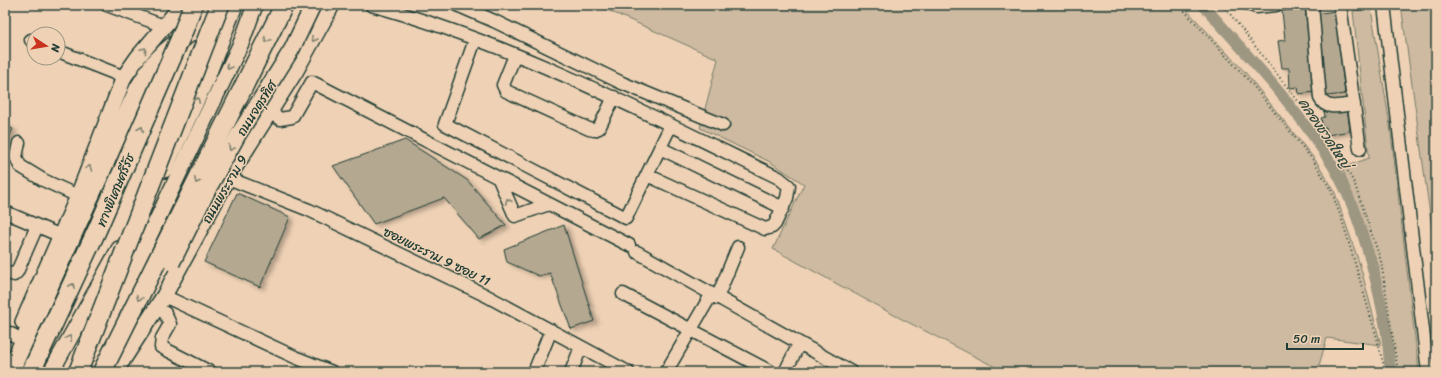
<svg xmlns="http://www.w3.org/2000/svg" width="1441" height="377" font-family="Sriracha,'Playpen Sans Thai',sans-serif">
  <defs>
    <filter id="shadow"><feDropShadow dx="4" dy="2.5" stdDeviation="2" flood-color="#0004"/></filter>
  </defs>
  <rect width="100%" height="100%" fill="#efd2b5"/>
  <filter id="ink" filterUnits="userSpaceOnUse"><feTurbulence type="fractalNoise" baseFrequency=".025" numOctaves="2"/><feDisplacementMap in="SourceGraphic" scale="8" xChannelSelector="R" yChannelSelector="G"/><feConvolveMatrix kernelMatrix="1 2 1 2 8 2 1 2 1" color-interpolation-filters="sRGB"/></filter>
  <g filter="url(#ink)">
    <path fill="#cdbaa0" stroke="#767c6a" d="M596,5H1182L1245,72L1316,161L1334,190L1360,265L1381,345L1327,338L1317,372H1005L894,315L773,249L804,184L770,162L700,128L718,59Z
      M1401,5H1436V260L1435,251Z
      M1371,9L1390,125L1419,372H1394L1378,265L1342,168L1369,158L1353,11Z"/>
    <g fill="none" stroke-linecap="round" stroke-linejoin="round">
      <path stroke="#9d9782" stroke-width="11" d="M1203,5C1249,57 1298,108 1334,168C1363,217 1388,315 1390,372
        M5,6L6,5"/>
    </g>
    <path fill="#b4a891" stroke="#1f3d34" filter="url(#shadow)" d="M1305,8L1314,85H1313L1314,92L1299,94L1298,87L1290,88L1289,68H1282L1278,41L1285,40L1282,11Z
      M1335,11L1345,94L1326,96L1315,14Z
      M1347,107L1350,131L1327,135L1326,127L1323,128L1321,118L1325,117L1324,111Z
      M5,125L13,129L5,145Z
      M405,140L467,180L506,225L479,239L444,198L374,224L333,166Z
      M237,193L290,217L260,287L204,262Z
      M564,225L594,321L571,329L550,273L539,276L507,262L504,249Z"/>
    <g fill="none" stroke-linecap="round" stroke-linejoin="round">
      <defs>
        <path id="minor" d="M107,5L164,26
          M371,5C512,43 648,114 779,178L789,186L787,198L775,224L772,227L765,229L647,175
          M457,5L494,21L622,83L723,125
          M1250,5L1256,7L1276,5
          M1312,5L1320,98C1326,111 1342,105 1354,104
          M1340,5L1360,149
          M1384,5L1428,372
          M31,40L34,41
          M475,40L445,124L626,218L671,125
          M58,51L124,77
          M515,55L503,85L506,91L589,129L594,130L599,128L614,97
          M270,112L280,119L292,117L312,82L629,245
          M19,143L16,157L20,166L43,180L78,196
          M660,148L783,208
          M228,178L309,210L485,295L628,372
          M499,179L515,216L549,204
          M5,212L61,236
          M637,252L851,372
          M5,272L14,275L17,272L37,226
          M623,294L771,372
          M164,296L297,358L332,372
          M717,298L738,247
          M156,308L165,313L170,324L162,338L161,347L210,372
          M5,331L17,337
          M534,372L551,330
          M571,372L581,347
          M666,372L711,295
          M785,372L799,344"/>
        <path id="major" d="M164,170L206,80L235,5
          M23,322L78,196L124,77L138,57L182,5
          M87,367L242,41L255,5
          M51,372L119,249
          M115,372L164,296L228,178L295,72L332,5"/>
        <path id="highway" d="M10,372L139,88L154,64L165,53L222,5"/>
      </defs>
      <use href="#minor" stroke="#1f3d34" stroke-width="15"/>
      <use href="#major" stroke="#1f3d34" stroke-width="18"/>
      <use href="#highway" stroke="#1f3d34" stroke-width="21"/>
      <path stroke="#1f3d34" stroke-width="2" stroke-dasharray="1 3" stroke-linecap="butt" d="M1179,5L1251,83L1313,160L1331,190L1343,223L1377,338L1383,363L1382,372
        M1223,5L1316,124L1343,162L1355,185L1381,261L1398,372"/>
      <use href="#minor" stroke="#efd2b5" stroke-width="12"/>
      <use href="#major" stroke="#efd2b5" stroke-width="15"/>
      <use href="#highway" stroke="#efd2b5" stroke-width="18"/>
      <defs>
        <path id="major-bridge" d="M172,263L209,188L238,135L292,49L313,5"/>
        <path id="highway-bridge" d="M31,372L97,230L183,32L193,5
          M78,372L220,5
          M102,372L284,5"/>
      </defs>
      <use href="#major-bridge" stroke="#1f3d34" stroke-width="18" stroke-linecap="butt"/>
      <use href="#highway-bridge" stroke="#1f3d34" stroke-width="21" stroke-linecap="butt"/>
      <use href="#major-bridge" stroke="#efd2b5" stroke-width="15"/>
      <use href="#highway-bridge" stroke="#efd2b5" stroke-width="18"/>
    </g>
    <defs><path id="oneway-chevron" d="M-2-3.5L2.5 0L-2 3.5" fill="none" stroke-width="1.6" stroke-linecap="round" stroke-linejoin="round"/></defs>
    <g stroke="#7d806e">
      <use href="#oneway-chevron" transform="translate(314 39) rotate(119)"/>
      <use href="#oneway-chevron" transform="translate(267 40) rotate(116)"/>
      <use href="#oneway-chevron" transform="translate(144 50) rotate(-50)"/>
      <use href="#oneway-chevron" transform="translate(229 67) rotate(116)"/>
      <use href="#oneway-chevron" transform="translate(197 100) rotate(-66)"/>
      <use href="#oneway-chevron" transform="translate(141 129) rotate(-67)"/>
      <use href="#oneway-chevron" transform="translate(231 148) rotate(119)"/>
      <use href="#oneway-chevron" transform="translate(89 168) rotate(-69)"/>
      <use href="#oneway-chevron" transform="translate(197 181) rotate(116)"/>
      <use href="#oneway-chevron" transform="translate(508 201) rotate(-113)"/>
      <use href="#oneway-chevron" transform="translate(72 286) rotate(-66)"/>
      <use href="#oneway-chevron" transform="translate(139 298) rotate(116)"/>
      <use href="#oneway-chevron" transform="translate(69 338) rotate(-62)"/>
    </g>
  </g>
  <g text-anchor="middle" stroke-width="3" stroke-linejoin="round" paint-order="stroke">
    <g font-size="13" fill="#1f3d34" stroke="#efd2b5">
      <text transform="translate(256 108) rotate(-58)" y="5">ถนนจตุรทิศ</text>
      <text transform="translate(224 189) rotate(-60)" y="5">ถนนพระราม 9</text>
      <text transform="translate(115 190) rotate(-67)" y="5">ทางพิเศษศรีรัช</text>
      <text transform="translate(437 256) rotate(26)" y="5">ซอยพระราม 9 ซอย 11</text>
    </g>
    <g font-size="14" font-style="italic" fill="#324a40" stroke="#efd2b5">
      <text transform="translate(1325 133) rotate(56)" y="5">คลองชวดใหญ่</text>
    </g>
  </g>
  <rect width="1441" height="377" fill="none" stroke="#efd2b5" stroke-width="20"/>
  <rect x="10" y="10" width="1421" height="357" fill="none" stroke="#1f3d34" stroke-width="1.5" filter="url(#ink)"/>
  <g transform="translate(46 46) rotate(102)"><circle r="19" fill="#efd2b5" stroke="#9c9681"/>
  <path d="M0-3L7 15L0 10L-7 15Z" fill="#c8321e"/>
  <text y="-6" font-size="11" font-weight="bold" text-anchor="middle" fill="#1f3d34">N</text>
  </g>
  <path d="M1287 343v6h76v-6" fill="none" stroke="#1f3d34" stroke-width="2"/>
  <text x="1293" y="343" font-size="12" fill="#1f3d34" stroke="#efd2b5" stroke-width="3" paint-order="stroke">50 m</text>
</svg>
